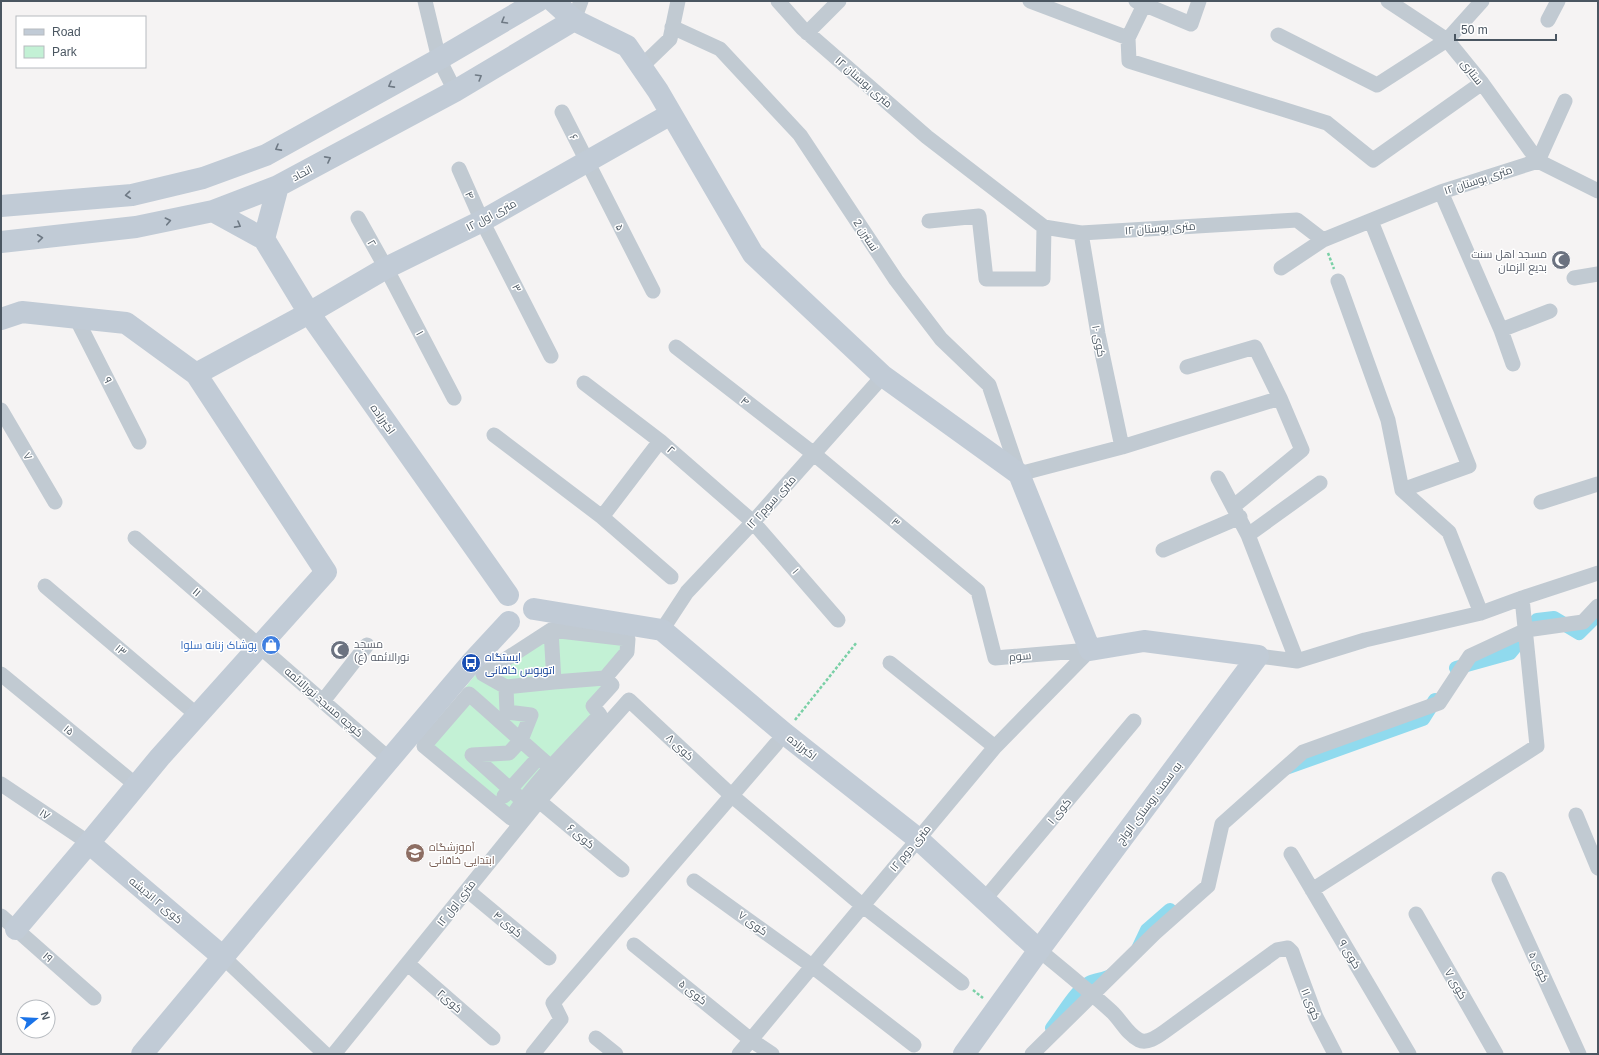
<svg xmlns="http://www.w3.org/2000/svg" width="1599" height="1055" font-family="Helvetica,Cairo,sans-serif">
  <rect width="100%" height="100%" fill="#f5f3f3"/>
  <path fill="#c3f1d5" d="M552,624L632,635L611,677L617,686L512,823L418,746L480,669Z"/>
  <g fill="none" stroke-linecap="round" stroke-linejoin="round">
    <path stroke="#90daee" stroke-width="14" d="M1456,668L1510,653L1537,620L1554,618L1579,633L1596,616
      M1286,768L1423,719L1435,700
      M1138,949L1147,930L1170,910
      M1052,1028C1064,1013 1073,994 1089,983C1096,979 1105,980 1112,975"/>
    <path stroke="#7ad0a6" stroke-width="2.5" stroke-dasharray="3 2" stroke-linecap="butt" d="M1328,253L1334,269
      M795,720L857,642
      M973,990L983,998"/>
    <path stroke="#c1cad2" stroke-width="15" d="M425,1L439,59L455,91
      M778,1L802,28L927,137L1044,227L1081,233L1297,220L1323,240L1441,192L1538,161L1598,191
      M1030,1L1128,38L1129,61L1327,123L1373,160L1482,83
      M1136,1L1191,24L1199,1
      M1388,1L1447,40L1482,83L1538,161
      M574,20L581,1
      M1548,20L1558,1
      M672,27L720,49L800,135L896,280L941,339L989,385L1019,474L1122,447L1280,398L1302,450L1234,506
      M807,33L839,1
      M1278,35L1377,85L1447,40L1482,1
      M1128,38L1144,5
      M642,66L670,39L678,1
      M562,112L653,291
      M1538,161L1565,101
      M459,169L482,221L551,356
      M1441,192L1501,330L1513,364
      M358,218L386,268L454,398
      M929,221L979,216L986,279H1043L1044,227
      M1371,221L1469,466L1402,490L1449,532L1481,613
      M1081,233L1098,334L1122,447
      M1281,268L1323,240
      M1574,278L1598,274
      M1338,281L1388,420L1402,490
      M76,318L139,442
      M1501,330L1550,311
      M676,347L814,454L978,591L995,658L1090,650
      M1187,367L1255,347L1280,398
      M584,383L660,441L753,522L838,620
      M1,410L55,502
      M494,435L602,517L671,577
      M1218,478L1248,535L1297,661
      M1541,502L1598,484
      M602,517L660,441
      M1248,535L1320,483
      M135,538L389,759
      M1163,550L1240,517
      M45,586L197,715
      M662,630L687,592L753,522L883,376
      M1258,656L1297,661L1365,640L1481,613L1522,598L1598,573
      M890,663L995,747
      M1,674L136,785
      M554,682L551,630L628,639L627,652L605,678
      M506,687L483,674L551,630
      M323,701L367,645
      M1,784L89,843
      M504,796L539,757
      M522,800L472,755L509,753L521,740L531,715L507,712L506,687L554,682L605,678L612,685L593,706L600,715C569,748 536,780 511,818L424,746L469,694C497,718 523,743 551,767
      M539,801L622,870
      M1576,815L1598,868
      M1291,854L1409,1054
      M1499,879L1579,1054
      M694,881L812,966L914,1045
      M467,890L549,958
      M1312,890L1537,746L1522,598
      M984,900L1134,721
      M1416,914L1496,1054
      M1,916L94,998
      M634,945L751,1040L772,1054
      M1039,950C1063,970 1088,990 1111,1011C1121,1020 1127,1034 1139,1040C1147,1044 1157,1037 1164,1032L1277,950L1288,948L1292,952L1297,966L1316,1017L1335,1054
      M223,957L325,1054
      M408,964L493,1038
      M596,1038L616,1054
      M334,1054L539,801L629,700L731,795L862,905L962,983
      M533,1054L561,1019L553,1003L776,744
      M739,1054L995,747L1090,650
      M1032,1054L1155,933L1208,886L1222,824L1303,752L1439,703L1470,656L1526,630L1583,622L1598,606"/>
    <path stroke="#c1cbd6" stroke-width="22" d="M553,1L574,20L627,46L658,91L753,254L883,376L1019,474L1090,650L1144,641L1258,656L1039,950L964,1054
      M1,206L132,195L203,178L266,155L439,59L538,1
      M213,211L264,239
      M264,239L309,313L508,595
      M264,239L278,186
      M1,242L136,227L213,211L278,186L455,91L574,20
      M1,319L22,312L126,323L196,374L326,572L160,757L89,843L16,929
      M196,374L309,313L386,268L482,221L671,114
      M534,609L662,630L785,734L917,838L1039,950
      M89,843L223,957
      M142,1054L279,890L471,663L509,622"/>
  </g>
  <defs><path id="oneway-chevron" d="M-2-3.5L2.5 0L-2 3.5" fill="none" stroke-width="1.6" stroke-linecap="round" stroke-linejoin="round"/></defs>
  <g stroke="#6e7984">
    <use href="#oneway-chevron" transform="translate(504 21) rotate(150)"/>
    <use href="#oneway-chevron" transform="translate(479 77) rotate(-31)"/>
    <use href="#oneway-chevron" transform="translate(391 85) rotate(151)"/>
    <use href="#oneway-chevron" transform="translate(278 148) rotate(151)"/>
    <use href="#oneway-chevron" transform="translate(328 159) rotate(-28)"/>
    <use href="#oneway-chevron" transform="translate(128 195) rotate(174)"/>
    <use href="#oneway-chevron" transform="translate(168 221) rotate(-12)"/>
    <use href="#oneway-chevron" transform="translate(238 225) rotate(29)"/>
    <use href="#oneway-chevron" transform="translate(40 238) rotate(-6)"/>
  </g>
  <defs>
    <symbol id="mosque-disc" viewBox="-11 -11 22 22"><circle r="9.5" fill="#6b7280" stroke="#fff"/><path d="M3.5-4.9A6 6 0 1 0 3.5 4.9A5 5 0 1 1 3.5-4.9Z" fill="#fff"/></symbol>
    <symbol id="shop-disc" viewBox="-11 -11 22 22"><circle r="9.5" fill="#3f7fe0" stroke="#fff"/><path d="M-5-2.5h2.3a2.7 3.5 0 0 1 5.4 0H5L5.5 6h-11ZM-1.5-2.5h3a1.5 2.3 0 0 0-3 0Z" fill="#fff"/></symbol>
    <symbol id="bus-disc" viewBox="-11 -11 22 22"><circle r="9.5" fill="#1a4fb4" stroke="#fff"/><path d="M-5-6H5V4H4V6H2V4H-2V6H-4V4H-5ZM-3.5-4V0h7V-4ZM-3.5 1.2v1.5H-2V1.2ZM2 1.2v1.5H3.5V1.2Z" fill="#fff"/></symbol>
    <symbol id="school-disc" viewBox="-11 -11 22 22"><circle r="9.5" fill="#8d6e63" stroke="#fff"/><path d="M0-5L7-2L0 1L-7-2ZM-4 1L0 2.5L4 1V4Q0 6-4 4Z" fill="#fff"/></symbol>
  </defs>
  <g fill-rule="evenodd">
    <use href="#mosque-disc" x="1550" y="249" width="22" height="22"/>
    <use href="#shop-disc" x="260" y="634" width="22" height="22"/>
    <use href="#mosque-disc" x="329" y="639" width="22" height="22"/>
    <use href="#bus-disc" x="460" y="652" width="22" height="22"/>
    <use href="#school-disc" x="404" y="842" width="22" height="22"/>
  </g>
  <g text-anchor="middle" stroke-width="3" stroke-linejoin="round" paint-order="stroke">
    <g font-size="11" fill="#4a5661" stroke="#fff">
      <text transform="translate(1472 72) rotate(52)" y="4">ستاری</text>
      <text transform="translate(864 82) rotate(41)" y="4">۱۲ متری بوستان</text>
      <text transform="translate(574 137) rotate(63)" y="4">۶</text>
      <text transform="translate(302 173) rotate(-28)" y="4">اتحاد</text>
      <text transform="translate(1478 180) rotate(-18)" y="4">۱۲ متری بوستان</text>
      <text transform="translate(470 195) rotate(65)" y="4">۴</text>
      <text transform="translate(491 215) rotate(-28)" y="4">۱۲ متری اول</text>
      <text transform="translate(620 227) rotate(63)" y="4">۵</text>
      <text transform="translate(1160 228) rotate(-4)" y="4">۱۲ متری بوستان</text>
      <text transform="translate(866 235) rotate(57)" y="4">نسترن 2</text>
      <text transform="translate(372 243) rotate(60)" y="4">۲</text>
      <text transform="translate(517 288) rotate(63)" y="4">۳</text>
      <text transform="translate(420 333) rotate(63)" y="4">۱</text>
      <text transform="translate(1099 341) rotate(79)" y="4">کوی ۱۰</text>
      <text transform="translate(108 380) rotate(63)" y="4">۹</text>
      <text transform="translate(745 401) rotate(38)" y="4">۴</text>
      <text transform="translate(383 419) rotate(55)" y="4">اکبرزاده</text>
      <text transform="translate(671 450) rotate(41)" y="4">۲</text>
      <text transform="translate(28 456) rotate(60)" y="4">۷</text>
      <text transform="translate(771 502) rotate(-48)" y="4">۱۲ متری سوم۲</text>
      <text transform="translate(896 522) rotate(40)" y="4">۳</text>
      <text transform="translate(796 571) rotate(49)" y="4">۱</text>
      <text transform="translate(197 592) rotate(41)" y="4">۱۱</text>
      <text transform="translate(121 650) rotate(40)" y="4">۱۳</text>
      <text transform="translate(1020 656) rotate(-5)" y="4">سوم</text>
      <text transform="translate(324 702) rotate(41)" y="4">کوچه مسجد نورالائمه</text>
      <text transform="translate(69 730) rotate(39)" y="4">۱۵</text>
      <text transform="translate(680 747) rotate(43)" y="4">کوی ۸</text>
      <text transform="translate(802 747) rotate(38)" y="4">اکبرزاده</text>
      <text transform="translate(1149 803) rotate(-53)" y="4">به سمت روستای الواج</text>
      <text transform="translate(1059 811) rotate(-50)" y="4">کوی ۱</text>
      <text transform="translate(45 814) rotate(34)" y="4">۱۷</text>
      <text transform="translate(581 836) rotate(40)" y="4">کوی ۶</text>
      <text transform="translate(910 848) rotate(-50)" y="4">۱۲ متری دوم</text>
      <text transform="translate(156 900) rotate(40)" y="4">کوی ۲ اندیشه</text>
      <text transform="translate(456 903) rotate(-52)" y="4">۱۲ متری اول</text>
      <text transform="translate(753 923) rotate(36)" y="4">کوی ۷</text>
      <text transform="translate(508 924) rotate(40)" y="4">کوی ۴</text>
      <text transform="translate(1350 954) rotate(59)" y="4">کوی ۹</text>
      <text transform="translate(48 957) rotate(41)" y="4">۱۹</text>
      <text transform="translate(1539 967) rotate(65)" y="4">کوی ۵</text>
      <text transform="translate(1456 984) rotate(60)" y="4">کوی ۷</text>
      <text transform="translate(693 992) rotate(39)" y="4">کوی ۵</text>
      <text transform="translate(450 1001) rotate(41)" y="4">کوی۲</text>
      <text transform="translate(1311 1004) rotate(68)" y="4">کوی ۱۱</text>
    </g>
    <g font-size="11" fill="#5b616d" stroke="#fff" text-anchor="end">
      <text x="1547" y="258">مسجد اهل سنت<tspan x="1547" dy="13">بدیع الزمان</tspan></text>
      <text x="354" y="648" text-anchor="start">مسجد<tspan x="354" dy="13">نورالائمه (ع)</tspan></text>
    </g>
    <g font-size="11" fill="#366cbe" stroke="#fff" text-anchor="end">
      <text x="257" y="649">پوشاک زنانه سلوا</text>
    </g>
    <g font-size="11" fill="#164399" stroke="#fff" text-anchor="start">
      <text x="485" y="661">ایستگاه<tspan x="485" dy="13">اتوبوس خاقانی</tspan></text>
    </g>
    <g font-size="11" fill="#785e54" stroke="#fff" text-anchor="start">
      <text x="429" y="851">آموزشگاه<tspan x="429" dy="13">ابتدایی خاقانی</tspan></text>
    </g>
  </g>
  <rect width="1599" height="1055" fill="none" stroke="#4a5661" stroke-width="4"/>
  <rect x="16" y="16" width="130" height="52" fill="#ffffff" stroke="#b7bbc0"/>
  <rect x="24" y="29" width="20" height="6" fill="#c1cbd6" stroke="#b7bbc0"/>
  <text x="52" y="36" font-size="12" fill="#4a5661">Road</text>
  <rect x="24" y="46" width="20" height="12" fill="#c3f1d5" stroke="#b7bbc0"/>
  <text x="52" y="56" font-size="12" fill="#4a5661">Park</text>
  <g transform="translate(36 1019) rotate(72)"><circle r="19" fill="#ffffff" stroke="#b7bbc0"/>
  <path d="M0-3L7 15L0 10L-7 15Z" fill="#1a73e8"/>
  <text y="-6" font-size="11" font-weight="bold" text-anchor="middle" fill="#4a5661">N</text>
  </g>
  <path d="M1455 34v6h101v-6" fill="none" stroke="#4a5661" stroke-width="2"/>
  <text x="1461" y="34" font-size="12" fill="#4a5661" stroke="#ffffff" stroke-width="3" paint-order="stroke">50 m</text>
</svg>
